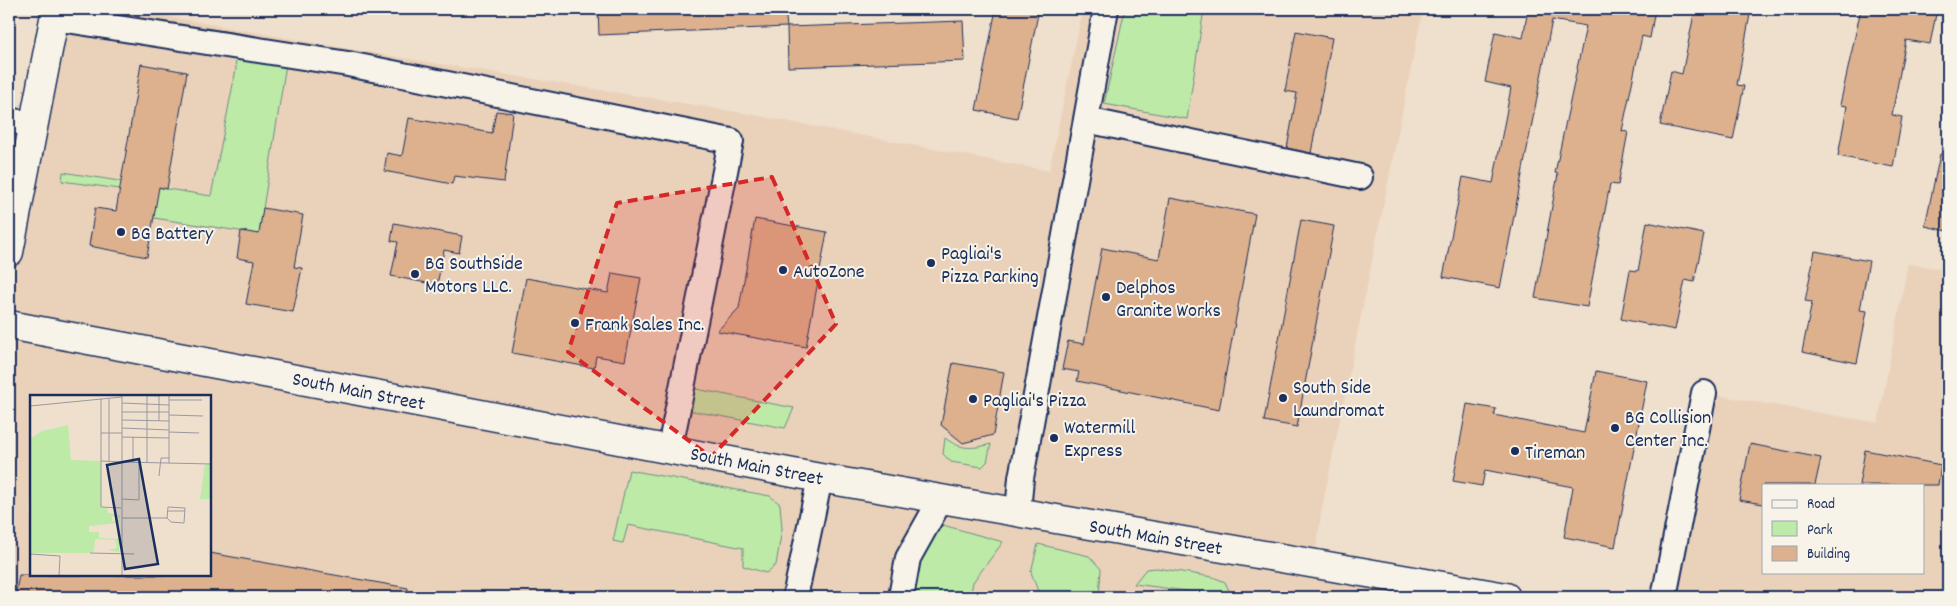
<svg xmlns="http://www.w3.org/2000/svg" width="1957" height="606" font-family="Dekko,sans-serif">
  <rect width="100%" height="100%" fill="#efdfcd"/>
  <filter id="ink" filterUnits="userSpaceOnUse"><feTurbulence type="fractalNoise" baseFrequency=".02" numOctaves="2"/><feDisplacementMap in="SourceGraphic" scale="10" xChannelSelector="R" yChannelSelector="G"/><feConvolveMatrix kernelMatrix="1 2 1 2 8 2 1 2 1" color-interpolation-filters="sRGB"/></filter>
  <g filter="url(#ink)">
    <path fill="#ead1ba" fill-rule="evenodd" d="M56,9H125L361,51L743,113L1049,171L1083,9H1423L1321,513L1314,564L1506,597H9V252ZM31,396H210V575H31Z
      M1908,264L1948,270V597H1664L1704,393L1878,423ZM1763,485H1923V572H1763Z"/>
    <path fill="#bdeaa7" stroke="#6c8c82" d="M1125,9H1204L1187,119L1104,104Z
      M235,56L286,64L259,234L154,218L156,194L62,181L63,172L211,196L236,69Z
      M691,388L794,408L785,428L687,410Z
      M945,438C961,450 972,449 991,444L987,462L982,467L951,462L943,454Z
      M629,470L770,496L780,504L782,529L776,565L766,573L743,566V548L628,525L623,543L613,541Z
      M943,525L1003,542L973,582L970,597H910L917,556Z
      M1038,544L1089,556L1101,569L1099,597H1040L1031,572Z
      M1157,568L1213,577L1225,582L1232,597L1134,584L1146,569Z"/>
    <path fill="#ddb18e" stroke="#1b2f5e" d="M598,9H785L787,27L599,35Z
      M996,9H1039L1017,118L976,110Z
      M1528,9H1655L1650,38L1642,36L1622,131L1628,132L1618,185L1610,184L1587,307L1535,298L1558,174L1555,173L1586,26L1552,20L1500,288L1443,277L1463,177L1493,183L1511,88L1485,82L1495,32L1523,38Z
      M1695,9H1751L1737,85L1744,86L1733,140L1660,125L1671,71L1682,74Z
      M1861,9H1937L1930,44L1906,40L1892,115L1902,117L1893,167L1838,156L1847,106L1840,105Z
      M963,21L965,61L788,67L787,27Z
      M1296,31L1332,38L1311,153L1287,148L1297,93L1285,91Z
      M141,64L187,72L167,189L159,187L147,257L89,246L95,208L116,211Z
      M496,111L513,113L504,182L454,176L452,184L384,171L387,153L402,156L409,118L492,133Z
      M1940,154H1948V231L1925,226Z
      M1170,198L1255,214L1219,410L1077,381L1079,372L1062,369L1068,341L1084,344L1102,248L1159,259Z
      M263,208L303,215L294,267L302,268L293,312L246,304L254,261L237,258L241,231L259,234Z
      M755,219L827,232L806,347L717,331L739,308Z
      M1301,220L1334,226L1297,427L1264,421Z
      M1647,222L1704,234L1694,282L1685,280L1675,330L1621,319L1630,270L1638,271Z
      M394,223L462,236L459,253L444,250L437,285L391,276L398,242L391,241Z
      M1815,251L1869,261L1860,310L1867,311L1857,363L1802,352L1812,302L1805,301Z
      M612,273L641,278L625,361L596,356L594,368L512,353L526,278L608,293Z
      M953,363L1004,372L993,435L963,443L941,425Z
      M1596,371L1647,381L1615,547L1564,537L1573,487L1485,470L1482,486L1453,481L1467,404L1496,409L1494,415L1584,433Z
      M1750,444L1821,458L1815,485H1763V504L1739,500Z
      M1865,450L1941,465L1938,485H1859Z
      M210,553L408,588L407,597H15L19,575H210Z"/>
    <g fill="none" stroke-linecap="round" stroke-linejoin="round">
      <defs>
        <path id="minor" d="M54,18L348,64L731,141L670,448
          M9,120L33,125
          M1086,120L1360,177
          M1018,512L1021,478L1106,9
          M795,597L820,478
          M901,597L908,558L941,499
          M1664,597L1704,393"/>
        <path id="major" d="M9,252L56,9
          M9,325L820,478L1506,597"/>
      </defs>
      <use href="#minor" stroke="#1b2f5e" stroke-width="28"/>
      <use href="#major" stroke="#1b2f5e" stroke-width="31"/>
      <use href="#minor" stroke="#f7f3e8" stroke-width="24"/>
      <use href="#major" stroke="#f7f3e8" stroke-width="28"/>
    </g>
  </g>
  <path fill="#d62828" fill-opacity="0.2" stroke="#d62828" stroke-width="4" stroke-dasharray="10 6" stroke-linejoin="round" d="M772,177L836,324L711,457L568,352L617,203Z"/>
  <g fill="#1b2f5e" stroke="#f7f3e8" stroke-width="2">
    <circle cx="121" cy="232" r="5"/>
    <circle cx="931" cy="263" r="5"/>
    <circle cx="783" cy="270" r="5"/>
    <circle cx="415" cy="274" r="5"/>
    <circle cx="1106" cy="297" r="5"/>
    <circle cx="575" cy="323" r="5"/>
    <circle cx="1283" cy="398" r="5"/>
    <circle cx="973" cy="399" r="5"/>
    <circle cx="1615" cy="428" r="5"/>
    <circle cx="1054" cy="438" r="5"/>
    <circle cx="1515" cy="451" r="5"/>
  </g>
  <g text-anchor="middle" stroke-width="4" stroke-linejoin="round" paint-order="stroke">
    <g font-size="20" fill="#1b2f5e" stroke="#f7f3e8" text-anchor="start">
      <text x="131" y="239">BG Battery</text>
      <text x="941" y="259">Pagliai's<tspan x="941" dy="23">Pizza Parking</tspan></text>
      <text x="425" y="269">BG SouthSide<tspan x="425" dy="23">Motors LLC.</tspan></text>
      <text x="793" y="277">AutoZone</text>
      <text x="1116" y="293">Delphos<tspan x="1116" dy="23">Granite Works</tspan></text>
      <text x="585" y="330">Frank Sales Inc.</text>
      <text x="1293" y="393">South Side<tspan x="1293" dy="23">Laundromat</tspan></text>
      <text x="983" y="406">Pagliai's Pizza</text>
      <text x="1625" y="423">BG Collision<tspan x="1625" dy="23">Center Inc.</tspan></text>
      <text x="1064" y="433">Watermill<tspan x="1064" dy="23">Express</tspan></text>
      <text x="1525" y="458">Tireman</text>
    </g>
    <g font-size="20" fill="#1b2f5e" stroke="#f7f3e8">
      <text transform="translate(359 390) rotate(11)" y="7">South Main Street</text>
      <text transform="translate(757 465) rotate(11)" y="7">South Main Street</text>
      <text transform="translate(1156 536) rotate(10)" y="7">South Main Street</text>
    </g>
  </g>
  <g transform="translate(30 395)">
    <rect width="181" height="181" fill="#efdfcd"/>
    <path d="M38,30L41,65L71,66V113H77L78,118L90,120V123L82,121V126L90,125L89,128L59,131V137H69V143L87,144L90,141L89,157L78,155L87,153L85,145L65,144L64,156L59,158H0V44L12,36ZM175,69H181V104H170Z" fill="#bdeaa7"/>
    <path fill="none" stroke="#9a99a1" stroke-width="1" d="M101,0L129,1M117,0V68M129,0V26M139,0V68M71,4V112L91,113M79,4V67M139,5H172M92,8L139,10M0,11L92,2M92,17H139M139,20L173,21M92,25L139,26M92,33L139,35M139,37L169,38M71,38H92M92,42L139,43M71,66L92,67M92,67L182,69M103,67V42M129,81L131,63H139M92,104L109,105V68M137,116H155M92,123H137L141,127L154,128L155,113L138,112L137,123M60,158L104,159M0,159L30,161L29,181M92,181V0"/>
    <path fill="#1b2f5e" fill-opacity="0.15" stroke="#1b2f5e" stroke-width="2.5" d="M109,64L128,169L95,174L77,70Z"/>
    <rect width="181" height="181" fill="none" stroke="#1b2f5e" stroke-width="2.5"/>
  </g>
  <rect width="1957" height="606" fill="none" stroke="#f7f3e8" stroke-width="30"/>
  <rect x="15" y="15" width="1927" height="576" fill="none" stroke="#1b2f5e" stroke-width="2" filter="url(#ink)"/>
  <rect x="1762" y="484" width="162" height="90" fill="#f7f3e8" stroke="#9fa5b1"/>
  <rect x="1772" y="500" width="25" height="8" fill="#f7f3e8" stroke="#9fa5b1"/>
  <text x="1807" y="508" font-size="15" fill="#1b2f5e">Road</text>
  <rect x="1772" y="521" width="25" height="15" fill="#bdeaa7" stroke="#9fa5b1"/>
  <text x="1807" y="534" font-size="15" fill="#1b2f5e">Park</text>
  <rect x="1772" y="546" width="25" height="15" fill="#ddb18e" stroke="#9fa5b1"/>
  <text x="1807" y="558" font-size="15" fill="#1b2f5e">Building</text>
</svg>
